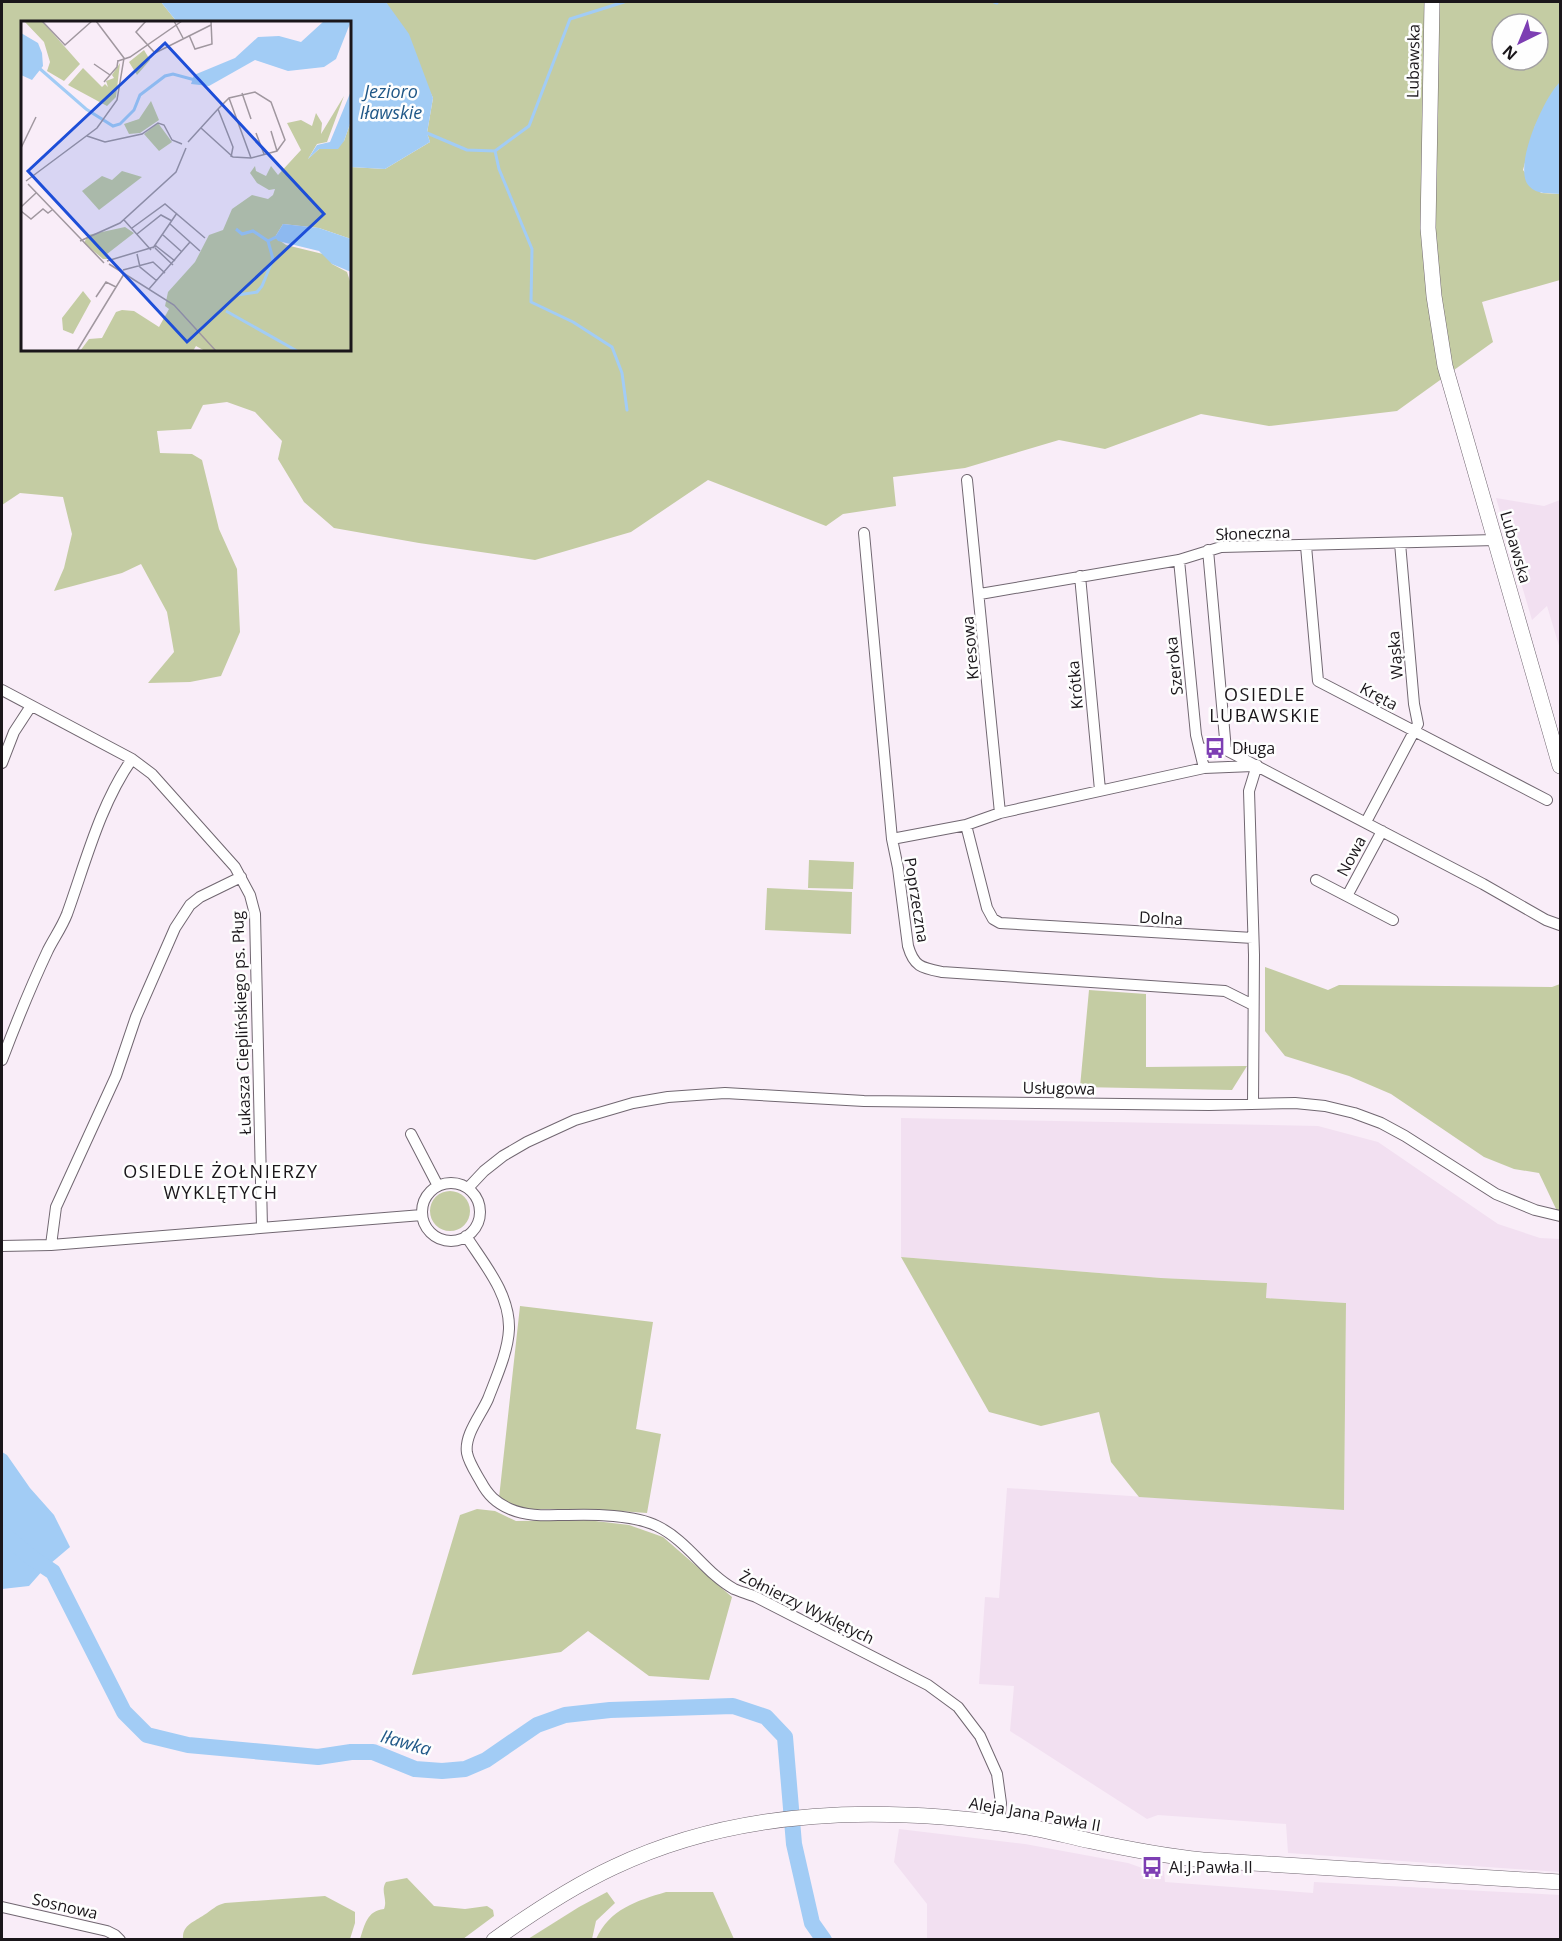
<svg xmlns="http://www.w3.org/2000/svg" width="1562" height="1941" font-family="'Open Sans',sans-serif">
  <rect width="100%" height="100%" fill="#f9edf8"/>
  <path fill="#f2e0f1" d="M1496,498L1544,506L1560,500V649L1547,606L1532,620Z
    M901,1118L1318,1126L1378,1142L1498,1224L1540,1238L1560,1239V1872L1288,1853L1286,1824L1158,1815L1147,1819L1010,1731L1014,1686L979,1684L985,1597L999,1598L1007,1488L1344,1510L1346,1303L1266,1298L1267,1283L1161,1278L901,1257Z
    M899,1829L1025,1844L1128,1863L1145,1869L1164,1871L1165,1882L1313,1893L1314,1882L1560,1895V1939H927V1904L894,1862Z"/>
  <path fill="#c4cca3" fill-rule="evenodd" d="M2,2H161L177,22H22V350H350V167L385,169L430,142L427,133L433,98L386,2H1560V82L1535,126L1523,170L1541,193L1560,194V280L1482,302L1493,342L1397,411L1269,426L1201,414L1105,449L1059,440L965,468L893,477L896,506L843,514L826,526L708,480L631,532L535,560L419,543L334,528L304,502L278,459L282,441L255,412L227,402L203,405L191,429L157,431L160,453L192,454L202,460L219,529L237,569L240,632L221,676L190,682L148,683L174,652L167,612L141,564L122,573L54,591L64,568L72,534L63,497L20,493L2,505ZM1502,24H1538V60H1502Z
    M809,860L854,862L853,889L808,888Z
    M767,888L852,892L851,934L765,930Z
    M1265,967L1328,990L1339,985L1552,987L1560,984V1211H1557L1539,1173L1514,1169L1484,1157L1391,1094L1349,1076L1285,1056L1265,1031Z
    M1089,990L1146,994V1067L1247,1066L1232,1090L1080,1087Z
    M430 1211a20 20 0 1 1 40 0a20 20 0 1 1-40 0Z
    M901,1257L1161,1278L1267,1283L1266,1298L1346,1303L1344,1510L1139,1497L1111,1462L1099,1412L1041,1426L989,1412Z
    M520,1306L653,1322L636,1429L661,1434L647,1513L591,1509H521L499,1498Z
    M477,1509L495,1511L516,1521L587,1520L629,1525L663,1537L732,1597L709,1680L649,1676L588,1631L561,1652L412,1675L460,1515Z
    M407,1878L434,1906L465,1909L487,1906L493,1910L494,1916L463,1939H360C365,1924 367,1911 384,1909C388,1899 380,1891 386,1882Z
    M607,1892L615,1903L596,1921L592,1939H528L579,1907Z
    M666,1892H713L734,1939H596C610,1909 636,1901 666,1892Z
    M325,1896L355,1912V1923L350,1939H183C182,1925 194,1922 204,1915C212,1910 216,1905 225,1903Z"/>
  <path fill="#a2ccf5" d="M161,2H386L409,34L433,98L427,133L430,142L385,169L350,167V22H177Z
    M1560,82V194C1550,193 1537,195 1529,186C1512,168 1544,97 1560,82Z
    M2,1452L7,1455L30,1488L54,1515L70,1547L44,1569L29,1586L2,1589Z"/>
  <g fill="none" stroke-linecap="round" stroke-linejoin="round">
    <path stroke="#a2ccf5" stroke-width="3" d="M994,2L997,3
      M427,133L467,150L495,151L499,169L532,249L531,302L573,322L612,347L622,373L627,410
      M495,151L529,126L570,19L624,2"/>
    <path stroke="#a2ccf5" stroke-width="16" d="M2,1533L32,1558L53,1572L124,1712L147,1735L188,1745L318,1757L351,1752H373L415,1769L442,1771L465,1769L486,1760L537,1725L565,1715L610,1710L733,1706L766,1717L785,1737L794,1844L812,1923L824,1940"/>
    <defs>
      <path id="minor" d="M967,480L1000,813
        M864,533L892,839L898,868L908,946C914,967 922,968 942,972L1225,991L1253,1005
        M1306,546L1318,681L1547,800
        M1208,550L1226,750
        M1179,560L1196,735L1204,768
        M1080,576L1100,790
        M980,594L1179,560L1221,547L1495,540
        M2,690L132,759L152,774L235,867L250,895L255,914L262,1227
        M1200,749L1215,748L1226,750L1483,884L1546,920L1560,925
        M2,763L14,732L31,706
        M1366,822L1418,724L1414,704L1400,543
        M966,825L987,908L993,919L1000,923L1253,938
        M892,839L966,825L1000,813L1204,768L1253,766
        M1316,880L1393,920
        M1347,896L1382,831
        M2,1060C16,1023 31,986 48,950C54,938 62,927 67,914C86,861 100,805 132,759
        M1253,1104L1254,955L1249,791L1257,765
        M411,1134L438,1186
        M422 1212a29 29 0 1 1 58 0a29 29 0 1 1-58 0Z
        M468,1188L484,1171L503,1156L527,1142L575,1120L633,1103L668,1097L725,1093L864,1101L1209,1105L1295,1103L1325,1106L1354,1113L1381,1123L1405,1136L1496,1194L1535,1210L1560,1216
        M466,1236C484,1264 510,1294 509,1329C508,1352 496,1378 488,1399C481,1415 464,1435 467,1453C469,1463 476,1473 481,1482C488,1495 496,1503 510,1509C529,1517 548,1515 568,1515C593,1514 635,1515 657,1526C688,1541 705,1573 734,1589C741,1592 749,1594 756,1597L928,1685L958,1707L980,1736L997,1774L1001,1803L999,1823
        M51,1245L56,1207L116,1076L136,1017L175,928L190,905L200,897L241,877
        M2,1246L51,1245L422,1215
        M2,1907L107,1931L115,1935L120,1940"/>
      <path id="secondary" d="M1432,2L1428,228L1434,296L1445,366L1560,766
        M494,1940C532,1913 571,1887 614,1867C740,1807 884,1806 1020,1826C1044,1829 1067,1836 1091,1841C1128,1849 1165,1856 1203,1860L1560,1882"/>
    </defs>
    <use href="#minor" stroke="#716771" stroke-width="12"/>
    <use href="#secondary" stroke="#716771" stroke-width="16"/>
    <use href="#minor" stroke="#fff" stroke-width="10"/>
    <use href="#secondary" stroke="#fff" stroke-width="15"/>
  </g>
  <defs>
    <symbol id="bus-bare" viewBox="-9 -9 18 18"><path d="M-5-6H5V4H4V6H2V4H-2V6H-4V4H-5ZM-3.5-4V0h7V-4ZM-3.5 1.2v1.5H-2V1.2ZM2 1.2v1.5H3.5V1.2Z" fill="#7d3eb3" stroke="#fefefe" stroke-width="2.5" paint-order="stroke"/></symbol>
  </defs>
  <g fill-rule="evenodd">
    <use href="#bus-bare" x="1200" y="733" width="30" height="30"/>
    <use href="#bus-bare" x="1137" y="1852" width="30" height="30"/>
  </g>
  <g text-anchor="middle" stroke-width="5" stroke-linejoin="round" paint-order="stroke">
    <g font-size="16" fill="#1a161a" stroke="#fefefe">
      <text transform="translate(1413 61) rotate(-89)" y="6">Lubawska</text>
      <text transform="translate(1253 533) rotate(-2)" y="6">Słoneczna</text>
      <text transform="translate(1516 547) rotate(74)" y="6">Lubawska</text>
      <text transform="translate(970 648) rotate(-95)" y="6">Kresowa</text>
      <text transform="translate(1395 655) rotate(-95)" y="6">Wąska</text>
      <text transform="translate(1174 666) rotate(-96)" y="6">Szeroka</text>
      <text transform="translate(1075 685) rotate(-95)" y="6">Krótka</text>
      <text transform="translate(1379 696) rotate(28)" y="6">Kręta</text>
      <text transform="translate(1351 856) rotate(-62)" y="6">Nowa</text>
      <text transform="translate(917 900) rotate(81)" y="6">Poprzeczna</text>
      <text transform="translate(1161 918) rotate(3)" y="6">Dolna</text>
      <text transform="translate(241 1023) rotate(-92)" y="6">Łukasza Cieplińskiego ps. Pług</text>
      <text transform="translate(1059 1088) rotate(1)" y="6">Usługowa</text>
      <text transform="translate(807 1607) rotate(26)" y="6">Żołnierzy Wyklętych</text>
      <text transform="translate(1035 1814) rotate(10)" y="6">Aleja Jana Pawła II</text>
      <text transform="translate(65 1906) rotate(13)" y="6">Sosnowa</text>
    </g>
    <g font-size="16" fill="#1a161a" stroke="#fefefe" text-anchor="start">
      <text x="1232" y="754">Długa</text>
      <text x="1169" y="1873">Al.J.Pawła II</text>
    </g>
    <g font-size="18" font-style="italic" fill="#1f5787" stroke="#fefefe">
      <text x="391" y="98">Jezioro<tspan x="391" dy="21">Iławskie</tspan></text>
      <text transform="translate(406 1743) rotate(16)" y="6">Iławka</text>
    </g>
    <g font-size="18" letter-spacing="1.5" fill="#1a161a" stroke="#fefefe">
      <text x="1265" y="701">OSIEDLE<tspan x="1265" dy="21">LUBAWSKIE</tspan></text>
      <text x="221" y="1178">OSIEDLE ŻOŁNIERZY<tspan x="221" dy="21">WYKLĘTYCH</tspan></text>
    </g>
  </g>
  <g transform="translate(21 21)">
    <rect width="330" height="330" fill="#f9edf8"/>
    <path d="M3,0H21L59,43L43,60L26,50L29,41L23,21ZM123,29L129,39L116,54L108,41ZM99,42L95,76L86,85L47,64L62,47L81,66L84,63L87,66L85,60L93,57L91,54ZM323,75L306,121L296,123L287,138L298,128L323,120L330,100V218L298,207L262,203L254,216L265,224L306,234L311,243L326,251L330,263V330H184L175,325L172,330H59L68,318L81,317L95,291L101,289L113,290L138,306L148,288L144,285L147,271L174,241L188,214L202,209L211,188L231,174L247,178L252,174L254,168L248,169L236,162L229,152L234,145L235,150L245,155L250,145L257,154L280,129L266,102L280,99L291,105L295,92L301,102L300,113ZM130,80L138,99L119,112L108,113L103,103L118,98ZM137,102L151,121L138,130L123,113ZM101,150L121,156L78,189L61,170L81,155L91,159ZM104,206L113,212L86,233L87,238H82L63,222L67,214ZM62,270L70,280L52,313L42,309L41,297Z" fill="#c4cca3"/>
    <path d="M303,0H330L315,38L303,46L267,50L234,39L188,65L170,63L173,54L214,37L237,16L258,15L280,21ZM0,12L17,22L21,32L22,45L11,59L0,54ZM330,70V100L323,120L317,128H298L287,138L296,124L309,121ZM262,203L298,207L330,218V251L311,243L298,230L257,220L254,216Z" fill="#a2ccf5"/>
    <path fill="none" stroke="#a2ccf5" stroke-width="3" d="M18,47L65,88L92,105L99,103L113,89L119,74L144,55L152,53L174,59M215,208L221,213L232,210L247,220L255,216M216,274L236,271L241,265L252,238L247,220M205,290L276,330"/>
    <path fill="none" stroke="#a0979f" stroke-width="1.5" d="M21,0L44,24L71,0M125,0L115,11L134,32L190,4M153,0L162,17M168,14L174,28L191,23L190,0M97,40L109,36L161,0M73,43L89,54M83,61L96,46L97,39M221,72L230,98M208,77L230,137M197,88L212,126L210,136M250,110L256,130M235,112L243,133M66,115L84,121L121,113L137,102L143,104L151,119L161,123M167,121L197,88L208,77L234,71L250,81L264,119L256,130L230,137L212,136L180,107M0,127L15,96M5,160L76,107L96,79L103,37L75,0M7,163L83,242M0,186L15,172M0,190L10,198L22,188L27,192L31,189M103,199L130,229M149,203L179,230M111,207L144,183L184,217M116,213L140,194L151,200M142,214L161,231M59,220L99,202L155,151L165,127M135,225L154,240M132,227L156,192M134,227L152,244M116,233L119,246L136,260M86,240L136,225M88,243L153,284L195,330M102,249L132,241L144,252M128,268L169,221M75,276L85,261L95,266M56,330L103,253"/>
    <path fill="#1d4ed8" fill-opacity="0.15" stroke="#1d4ed8" stroke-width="3" d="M144,22L303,193L166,321L7,150Z"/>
    <rect width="330" height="330" fill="none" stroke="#1a161a" stroke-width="3"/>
  </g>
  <rect width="1562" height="1941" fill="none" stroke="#1a161a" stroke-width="6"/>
  <g transform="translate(1520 42) rotate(223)"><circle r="28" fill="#fefefe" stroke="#a3a1a3" stroke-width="1.5"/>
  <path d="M0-4.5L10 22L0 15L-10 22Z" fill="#7d3eb3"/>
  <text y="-9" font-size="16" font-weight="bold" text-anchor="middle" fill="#1a161a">N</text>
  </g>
</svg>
